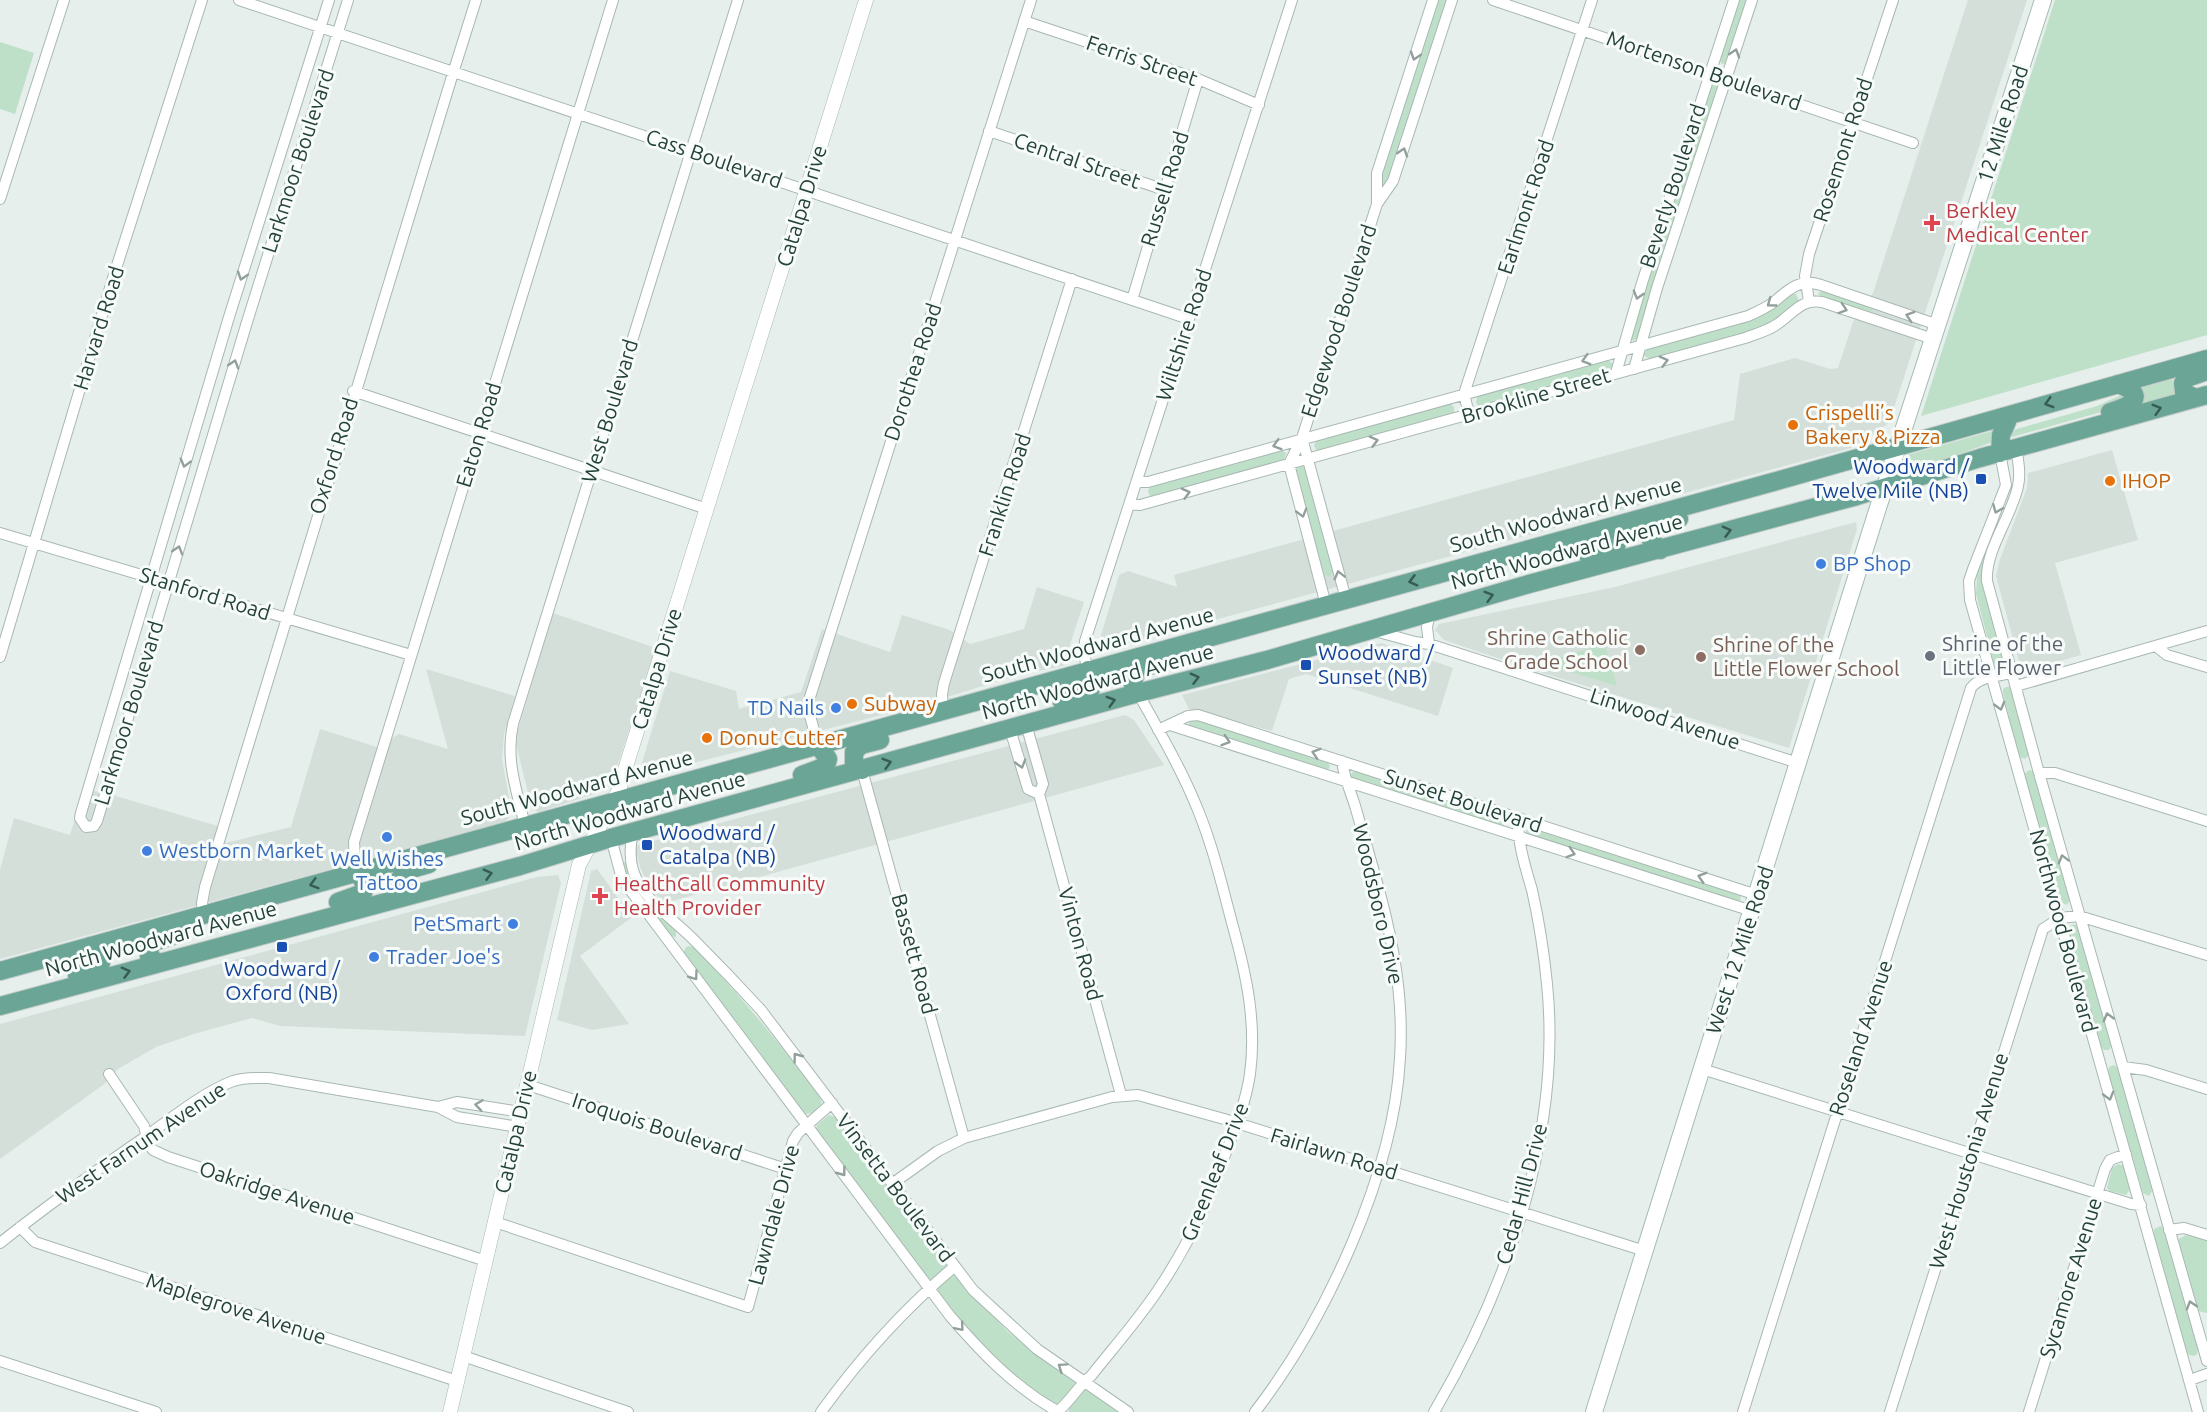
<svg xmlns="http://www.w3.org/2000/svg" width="2207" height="1412" font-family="Ubuntu,sans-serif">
  <rect width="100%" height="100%" fill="#e6efeb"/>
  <path fill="#d4dfda" d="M1968,0H2027L1889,423L1851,448L1096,652L1119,575L1128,571L1177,587L1174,575L1734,420L1740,374L1795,358L1830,369L1838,368L1853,322L1873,293Z
    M2112,450L2138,540L2055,563L2081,655L2022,672L1996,576L1999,562L2027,488L2028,473Z
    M1856,522L1857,529L1789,748L1530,669L1444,640L1435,630L1439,624L1615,587Z
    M1037,587L1084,602L1063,666L1018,675L925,704L639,777L640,769L670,671L736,691L739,709L801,692L822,629L890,652L902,615L950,630L970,644L1024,629Z
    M553,613L656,648L611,785L600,792L539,812L532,809L515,740Z
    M1381,643L1453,668L1438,716L1306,674L1289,679L1272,731L1189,709L1182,695Z
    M426,669L515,696L504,734L502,759L512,814L505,822L0,959V870L14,818L70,835L84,789L109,794L228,829L225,840L226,843L291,827L320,729L377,747L399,734L448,749Z
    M1125,715L1134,720L1164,765L665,903L650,889L640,867L636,850L638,845Z
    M597,869L632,917L580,956L629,1024L592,1030L557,1020L591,871Z
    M558,875L561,883L525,1036L280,1026L252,1018L197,1033L156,1047L118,1069L103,1085L0,1159V1024L537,877Z"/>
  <path fill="#bfe0c8" d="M1438,0H1446V4L1388,180L1382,185L1379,180Z
    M1738,0H1748L1727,63L1722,64L1719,60Z
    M2055,0H2207V335L1921,416Z
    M0,42L34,53L15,114L0,109Z
    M1712,84H1716L1719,87L1638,338L1633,341L1629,336Z
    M1823,291L1871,307L1873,312L1821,298L1818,293Z
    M1791,293L1796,294L1799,301C1764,338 1698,347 1650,360L1644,355L1647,348L1740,323Z
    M1607,359L1613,364L1611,369L1607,372L1484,406H1478L1476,402L1478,395Z
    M2172,379L2176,394L2143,404L2142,388Z
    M2123,394L2126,405L2005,439L2010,431L2097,406Z
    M1446,404H1451L1454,407V413L1317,451L1314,446L1316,440Z
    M1996,430L1995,441L1925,467L1902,471L1907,455Z
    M1280,449L1286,453L1284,461L1152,497L1149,495L1148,490L1152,485Z
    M1301,466L1306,468L1334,569L1330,577L1323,574L1295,469Z
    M1983,559L1982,577L2005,664L2001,667H1998L1994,663L1976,594L1977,576Z
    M1605,644L1617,686L1541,663Z
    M2006,687H2012L2029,752L2028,756L2025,759L2019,757L2003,693V689Z
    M1200,720L1327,761L1330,766L1328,770L1188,725L1190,721Z
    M2029,770L2034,771L2070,900L2067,905L2060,902L2024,774Z
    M1354,771L1503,818L1505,824L1504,826L1352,779L1351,774Z
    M1530,827L1740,895L1741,899L1738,902L1528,835L1526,831Z
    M626,862L633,883L676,930V937L670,936L624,874L622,863Z
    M2074,924L2079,928L2112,1045L2109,1050H2104L2101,1046L2068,931L2070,926Z
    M689,946L693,947C740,994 780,1044 819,1096L822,1103L813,1113L805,1114L683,953L686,947Z
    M2114,1065L2118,1068L2153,1190L2149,1196L2143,1193L2108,1072L2109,1067Z
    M829,1115L835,1117L946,1262L947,1268L934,1280L928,1279L816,1129L817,1125Z
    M2118,1164L2124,1166L2131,1188L2126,1195L2110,1191L2107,1188L2112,1168Z
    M2161,1226L2166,1232L2198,1349L2197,1354L2194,1356L2189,1355L2186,1350L2154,1234V1229Z
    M2186,1235L2207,1241V1313L2198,1311L2178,1243L2179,1239Z
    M954,1275L1008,1332L1075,1383L1076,1385L1058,1405H1054C1005,1370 974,1339 938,1291V1287Z
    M1086,1389L1120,1412H1069V1408L1082,1390Z"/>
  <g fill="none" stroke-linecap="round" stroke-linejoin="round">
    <defs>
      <path id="minor" d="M239,0L1189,319
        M329,0L229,317L81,813L80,818L86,827L94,826L97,821L247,322L348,0
        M1493,0L1913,143
        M1024,21L1198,79L1259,105
        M989,131L1165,190
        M0,199L64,0
        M1377,204L1393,181L1452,0
        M1132,300L1198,79
        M1809,301L1805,276L1809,254L1893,0
        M1634,369L1657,288L1752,0
        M1616,373L1642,283L1734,0
        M353,391L707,509
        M1469,414L1464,394L1592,0
        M1302,438L1346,599
        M2016,448C2018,460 2021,473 2018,486C2012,516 1985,550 1987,581L2039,773L2207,1361
        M2000,453L2006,485L1973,569L1969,581L1970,600L2198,1412
        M1137,482H1148L1748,316C1757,312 1766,308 1774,302C1789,289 1800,278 1821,285L1938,325
        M1130,504L1140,505L1745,338C1756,334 1767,331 1776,325C1792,315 1801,298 1822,302L1933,339
        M0,533L411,655
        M1326,605L1289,464L1302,438L1377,204V173L1433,0
        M1375,631L1415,642L1429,644L1798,763
        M1429,644L1427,627L1430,613
        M2157,647L2167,655L2207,667
        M0,657L113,278L202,0
        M1088,670L1084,655L1085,641L1292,0
        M2016,686L2207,631
        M943,710L942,694L944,683L1072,279
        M1026,724L1043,784L1039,794L1121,1095
        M1170,725L1752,911
        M1010,729L1028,789L1039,794
        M1158,730L1188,716L1198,715L1757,895
        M818,745L809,712L810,697L1031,0
        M862,770L964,1138
        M2039,773H2055L2207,821
        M525,826C517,791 505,760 513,724L738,0
        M632,833C631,845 629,857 633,870C641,898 673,919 693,939C717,963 739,986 761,1010L973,1290L1037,1349L1128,1412
        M611,838L622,879L950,1316C981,1352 1016,1389 1059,1412
        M358,872L355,861L354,842L613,0
        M203,915L202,903L205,887C293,591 383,295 476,0
        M2123,1067L2146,1070L2207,1089
        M1702,1069L2131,1204L2141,1205
        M109,1074L144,1126L149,1145L153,1150L168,1157L486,1261
        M528,1085L786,1169
        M438,1107L457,1102L521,1112
        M892,1184L938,1151L964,1138L1112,1097L1138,1095L1224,1119L1645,1251
        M495,1222L748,1307L793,1141L798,1133L832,1103
        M20,1227L35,1242L457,1381
        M2169,1230L2184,1228L2207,1235
        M0,1243C48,1205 97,1170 148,1135C173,1117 204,1092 233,1081C245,1077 257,1078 269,1078L438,1107L457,1117L518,1127
        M463,1356L628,1412
        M0,1361L156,1412
        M2190,1380L2207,1374
        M821,1412C860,1358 903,1310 954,1267
        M1057,1412C1070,1402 1078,1386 1091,1376C1114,1347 1138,1320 1158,1290C1187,1247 1209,1201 1226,1152C1236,1127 1246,1101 1250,1074C1257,1022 1246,973 1232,923C1222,885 1213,847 1198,810C1182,770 1159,731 1138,693
        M1255,1412C1325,1321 1394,1174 1400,1058C1402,1027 1400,994 1395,963C1387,911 1370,859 1356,809C1351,792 1344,778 1342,761
        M1434,1412C1508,1286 1562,1132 1547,984C1544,953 1539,921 1532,890C1525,866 1518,845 1518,819
        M1743,1412L1971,688C1980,676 1999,676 2012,673
        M1890,1412L2043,929L2060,918L2079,916L2207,955
        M2029,1412L2105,1169L2110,1160L2126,1154"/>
      <path id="tertiary" d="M450,1412L579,865L619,790L623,776L866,0"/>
      <path id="secondary" d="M1594,1412L1876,514L2043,0"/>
      <path id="primary" d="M2195,398L2184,392L2183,383L2187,378L2207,371
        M2110,412C2130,406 2150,396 2118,384
        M2000,453L2001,435L2010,415
        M1660,550L1651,540C1653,524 1665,523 1679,519
        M1589,557L1615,548L1617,544L1616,535L1608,528
        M1138,693L1133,685C1135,665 1145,667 1161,663
        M1062,702C1084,696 1099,697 1088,670
        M862,770L854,763V752L861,745L880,740
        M802,775L826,766L828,759L818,745
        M410,894L401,887L400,878L408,870L429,864
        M338,902L363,893L365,885L358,872
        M158,963L149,956L150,943L175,935
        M0,971L1773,482L2207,359
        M77,975L94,970L101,963L99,954L90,946
        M0,1006L520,866L611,838L1138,693L1267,660L1529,584L1857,496L1980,458L2207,395"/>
    </defs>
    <use href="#minor" stroke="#a8b8b2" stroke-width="12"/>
    <use href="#tertiary" stroke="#a8b8b2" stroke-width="15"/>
    <use href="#secondary" stroke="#a4bbb3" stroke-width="18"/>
    <use href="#primary" stroke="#c2cac8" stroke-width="20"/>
    <use href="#minor" stroke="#fff" stroke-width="10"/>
    <use href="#tertiary" stroke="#fff" stroke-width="14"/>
    <use href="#secondary" stroke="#fff" stroke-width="16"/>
    <use href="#primary" stroke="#6aa596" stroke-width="18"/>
  </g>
  <defs><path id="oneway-chevron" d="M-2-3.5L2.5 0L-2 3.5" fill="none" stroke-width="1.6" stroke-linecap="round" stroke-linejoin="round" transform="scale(1.5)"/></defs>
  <g stroke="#92a09c">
    <use href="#oneway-chevron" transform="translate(1735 53) rotate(-72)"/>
    <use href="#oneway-chevron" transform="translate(1415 56) rotate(108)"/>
    <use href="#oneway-chevron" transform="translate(1403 152) rotate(-72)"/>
    <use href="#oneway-chevron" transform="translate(242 276) rotate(108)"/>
    <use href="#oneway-chevron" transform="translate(1638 295) rotate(107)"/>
    <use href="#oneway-chevron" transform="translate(1771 303) rotate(144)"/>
    <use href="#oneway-chevron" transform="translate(1843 309) rotate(18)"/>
    <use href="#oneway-chevron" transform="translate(1910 316) rotate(-162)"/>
    <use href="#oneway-chevron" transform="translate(1586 360) rotate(164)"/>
    <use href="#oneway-chevron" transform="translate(1664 361) rotate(-15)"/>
    <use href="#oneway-chevron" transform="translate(234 364) rotate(-73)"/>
    <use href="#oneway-chevron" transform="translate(1374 441) rotate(-15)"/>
    <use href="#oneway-chevron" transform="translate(1277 445) rotate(164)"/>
    <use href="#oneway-chevron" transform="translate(185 463) rotate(106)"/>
    <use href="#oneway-chevron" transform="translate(1186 493) rotate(-15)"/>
    <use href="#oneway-chevron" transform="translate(1997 509) rotate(112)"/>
    <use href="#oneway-chevron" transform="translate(1302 513) rotate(74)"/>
    <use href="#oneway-chevron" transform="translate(178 550) rotate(-73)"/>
    <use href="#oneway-chevron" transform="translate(1339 575) rotate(-104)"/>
    <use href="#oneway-chevron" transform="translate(2000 706) rotate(75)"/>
    <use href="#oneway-chevron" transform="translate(1226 741) rotate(18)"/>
    <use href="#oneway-chevron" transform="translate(1316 753) rotate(-163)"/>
    <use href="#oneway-chevron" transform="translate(1021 764) rotate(74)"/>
    <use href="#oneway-chevron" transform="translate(1571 853) rotate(18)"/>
    <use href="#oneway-chevron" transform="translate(2063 859) rotate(-106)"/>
    <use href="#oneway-chevron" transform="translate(1702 877) rotate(-163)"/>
    <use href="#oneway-chevron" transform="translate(694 976) rotate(54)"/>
    <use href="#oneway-chevron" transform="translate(2108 1017) rotate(-106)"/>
    <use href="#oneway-chevron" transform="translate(797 1057) rotate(-127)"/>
    <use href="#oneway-chevron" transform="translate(2109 1096) rotate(74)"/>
    <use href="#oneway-chevron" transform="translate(479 1105) rotate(-172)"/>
    <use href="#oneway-chevron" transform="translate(842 1172) rotate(53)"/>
    <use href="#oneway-chevron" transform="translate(2191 1305) rotate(-107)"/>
    <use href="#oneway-chevron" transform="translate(960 1327) rotate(50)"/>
    <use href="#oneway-chevron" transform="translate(1062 1367) rotate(-145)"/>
  </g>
  <g stroke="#365b51">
    <use href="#oneway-chevron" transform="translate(2049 403) rotate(164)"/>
    <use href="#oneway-chevron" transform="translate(2157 409) rotate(-16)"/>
    <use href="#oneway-chevron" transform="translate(1727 531) rotate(-15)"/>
    <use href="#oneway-chevron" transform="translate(1413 581) rotate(165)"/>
    <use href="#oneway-chevron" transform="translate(1489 596) rotate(-16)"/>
    <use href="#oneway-chevron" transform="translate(1195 678) rotate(-15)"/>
    <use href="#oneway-chevron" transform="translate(1111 701) rotate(-16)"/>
    <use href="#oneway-chevron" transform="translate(887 763) rotate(-16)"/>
    <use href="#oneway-chevron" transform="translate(488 874) rotate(-15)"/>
    <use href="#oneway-chevron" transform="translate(314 884) rotate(164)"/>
    <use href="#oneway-chevron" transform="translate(126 972) rotate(-15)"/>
  </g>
  <g fill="#e0444e" stroke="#f7fbf9" stroke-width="2">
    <path d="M1929 214h6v6h6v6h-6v6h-6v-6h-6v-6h6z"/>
    <path d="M597 887h6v6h6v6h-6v6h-6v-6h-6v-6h6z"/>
  </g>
  <g fill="#e8710a" stroke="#f7fbf9" stroke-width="2">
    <circle cx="1793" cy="425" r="6"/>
    <circle cx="2110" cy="481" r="6"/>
    <circle cx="852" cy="704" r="6"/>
    <circle cx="707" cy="738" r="6"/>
  </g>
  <g fill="#1a4fb4" stroke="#f7fbf9" stroke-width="2">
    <rect x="1975" y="473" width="12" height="12" rx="3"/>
    <rect x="1300" y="659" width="12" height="12" rx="3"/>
    <rect x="641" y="839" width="12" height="12" rx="3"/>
    <rect x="276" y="941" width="12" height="12" rx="3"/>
  </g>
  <g fill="#3f7fe0" stroke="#f7fbf9" stroke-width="2">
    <circle cx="1821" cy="564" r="6"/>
    <circle cx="836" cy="708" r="6"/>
    <circle cx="387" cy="837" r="6"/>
    <circle cx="147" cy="851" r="6"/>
    <circle cx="513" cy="924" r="6"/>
    <circle cx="374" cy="957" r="6"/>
  </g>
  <g fill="#8d6e63" stroke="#f7fbf9" stroke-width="2">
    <circle cx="1640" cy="650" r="6"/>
    <circle cx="1701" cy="657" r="6"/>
  </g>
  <circle fill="#6b7280" stroke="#f7fbf9" stroke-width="2" cx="1930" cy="656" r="6"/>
  <g text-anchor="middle" stroke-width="6" stroke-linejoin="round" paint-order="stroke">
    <g font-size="21" fill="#24423a" stroke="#f7fbf9">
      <text transform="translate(1142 61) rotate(19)" y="7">Ferris Street</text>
      <text transform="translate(1704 71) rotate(19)" y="7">Mortenson Boulevard</text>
      <text transform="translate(2003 124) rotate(-72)" y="7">12 Mile Road</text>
      <text transform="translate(1843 150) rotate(-72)" y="7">Rosemont Road</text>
      <text transform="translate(714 159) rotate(19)" y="7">Cass Boulevard</text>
      <text transform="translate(298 161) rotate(-72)" y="7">Larkmoor Boulevard</text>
      <text transform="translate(1077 161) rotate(19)" y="7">Central Street</text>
      <text transform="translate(1673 186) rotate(-72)" y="7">Beverly Boulevard</text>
      <text transform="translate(1165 189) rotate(-73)" y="7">Russell Road</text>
      <text transform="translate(802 206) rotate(-73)" y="7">Catalpa Drive</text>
      <text transform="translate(1526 207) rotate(-72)" y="7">Earlmont Road</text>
      <text transform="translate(1339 321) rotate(-72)" y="7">Edgewood Boulevard</text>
      <text transform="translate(99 328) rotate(-73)" y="7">Harvard Road</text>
      <text transform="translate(1184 335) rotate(-72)" y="7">Wiltshire Road</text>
      <text transform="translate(913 372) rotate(-72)" y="7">Dorothea Road</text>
      <text transform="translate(1536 396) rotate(-16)" y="7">Brookline Street</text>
      <text transform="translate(610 411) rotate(-73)" y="7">West Boulevard</text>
      <text transform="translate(479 435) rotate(-73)" y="7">Eaton Road</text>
      <text transform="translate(334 456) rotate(-73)" y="7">Oxford Road</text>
      <text transform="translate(1005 495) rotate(-72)" y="7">Franklin Road</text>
      <text transform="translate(1566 515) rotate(-15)" y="7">South Woodward Avenue</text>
      <text transform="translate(1567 552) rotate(-15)" y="7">North Woodward Avenue</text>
      <text transform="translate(205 594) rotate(17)" y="7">Stanford Road</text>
      <text transform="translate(1098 645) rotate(-15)" y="7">South Woodward Avenue</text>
      <text transform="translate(657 669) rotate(-73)" y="7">Catalpa Drive</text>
      <text transform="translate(1098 682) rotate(-15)" y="7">North Woodward Avenue</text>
      <text transform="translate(129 713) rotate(-73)" y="7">Larkmoor Boulevard</text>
      <text transform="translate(1665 719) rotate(18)" y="7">Linwood Avenue</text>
      <text transform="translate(577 788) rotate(-15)" y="7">South Woodward Avenue</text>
      <text transform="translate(1463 801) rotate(18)" y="7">Sunset Boulevard</text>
      <text transform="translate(630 811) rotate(-16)" y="7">North Woodward Avenue</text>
      <text transform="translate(1378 904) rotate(77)" y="7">Woodsboro Drive</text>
      <text transform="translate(2063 931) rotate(75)" y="7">Northwood Boulevard</text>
      <text transform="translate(161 939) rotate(-15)" y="7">North Woodward Avenue</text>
      <text transform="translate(1080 944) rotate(75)" y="7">Vinton Road</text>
      <text transform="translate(1740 950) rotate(-72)" y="7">West 12 Mile Road</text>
      <text transform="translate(914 954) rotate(75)" y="7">Bassett Road</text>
      <text transform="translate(1861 1038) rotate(-72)" y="7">Roseland Avenue</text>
      <text transform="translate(657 1127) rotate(18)" y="7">Iroquois Boulevard</text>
      <text transform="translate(516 1132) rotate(-77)" y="7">Catalpa Drive</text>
      <text transform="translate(141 1143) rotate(-34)" y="7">West Farnum Avenue</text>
      <text transform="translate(1334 1154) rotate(17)" y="7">Fairlawn Road</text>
      <text transform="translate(1969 1161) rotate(-73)" y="7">West Houstonia Avenue</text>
      <text transform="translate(1215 1172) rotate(-68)" y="7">Greenleaf Drive</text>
      <text transform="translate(895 1188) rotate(53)" y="7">Vinsetta Boulevard</text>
      <text transform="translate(277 1193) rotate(18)" y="7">Oakridge Avenue</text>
      <text transform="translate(1522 1194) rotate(-75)" y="7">Cedar Hill Drive</text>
      <text transform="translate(774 1215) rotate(-75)" y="7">Lawndale Drive</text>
      <text transform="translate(2071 1278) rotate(-73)" y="7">Sycamore Avenue</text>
      <text transform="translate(236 1309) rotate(18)" y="7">Maplegrove Avenue</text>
    </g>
    <g font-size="21" fill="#be3a42" stroke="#f7fbf9" text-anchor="start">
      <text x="1946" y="218">Berkley<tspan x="1946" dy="24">Medical Center</tspan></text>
      <text x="614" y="891">HealthCall Community<tspan x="614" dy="24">Health Provider</tspan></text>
    </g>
    <g font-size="21" fill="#c56008" stroke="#f7fbf9" text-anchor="start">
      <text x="1805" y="420">Crispelli’s<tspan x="1805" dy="24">Bakery &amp; Pizza</tspan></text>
      <text x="2122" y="488">IHOP</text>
      <text x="864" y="711">Subway</text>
      <text x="719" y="745">Donut Cutter</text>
    </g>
    <g font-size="21" fill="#164399" stroke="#f7fbf9" text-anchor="start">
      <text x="1969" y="474" text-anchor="end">Woodward /<tspan x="1969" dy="24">Twelve Mile (NB)</tspan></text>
      <text x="1318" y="660">Woodward /<tspan x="1318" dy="24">Sunset (NB)</tspan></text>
      <text x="659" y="840">Woodward /<tspan x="659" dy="24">Catalpa (NB)</tspan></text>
      <text x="282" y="976" text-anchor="middle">Woodward /<tspan x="282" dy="24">Oxford (NB)</tspan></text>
    </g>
    <g font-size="21" fill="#366cbe" stroke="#f7fbf9" text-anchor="start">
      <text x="1833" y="571">BP Shop</text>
      <text x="824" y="715" text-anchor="end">TD Nails</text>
      <text x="159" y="858">Westborn Market</text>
      <text x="387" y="866" text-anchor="middle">Well Wishes<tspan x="387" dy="24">Tattoo</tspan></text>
      <text x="501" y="931" text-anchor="end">PetSmart</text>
      <text x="386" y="964">Trader Joe's</text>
    </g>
    <g font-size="21" fill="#785e54" stroke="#f7fbf9" text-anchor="end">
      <text x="1628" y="645">Shrine Catholic<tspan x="1628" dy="24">Grade School</tspan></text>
      <text x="1713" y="652" text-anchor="start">Shrine of the<tspan x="1713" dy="24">Little Flower School</tspan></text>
    </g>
    <g font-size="21" fill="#5b616d" stroke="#f7fbf9" text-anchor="start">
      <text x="1942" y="651">Shrine of the<tspan x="1942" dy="24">Little Flower</tspan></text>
    </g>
  </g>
</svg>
